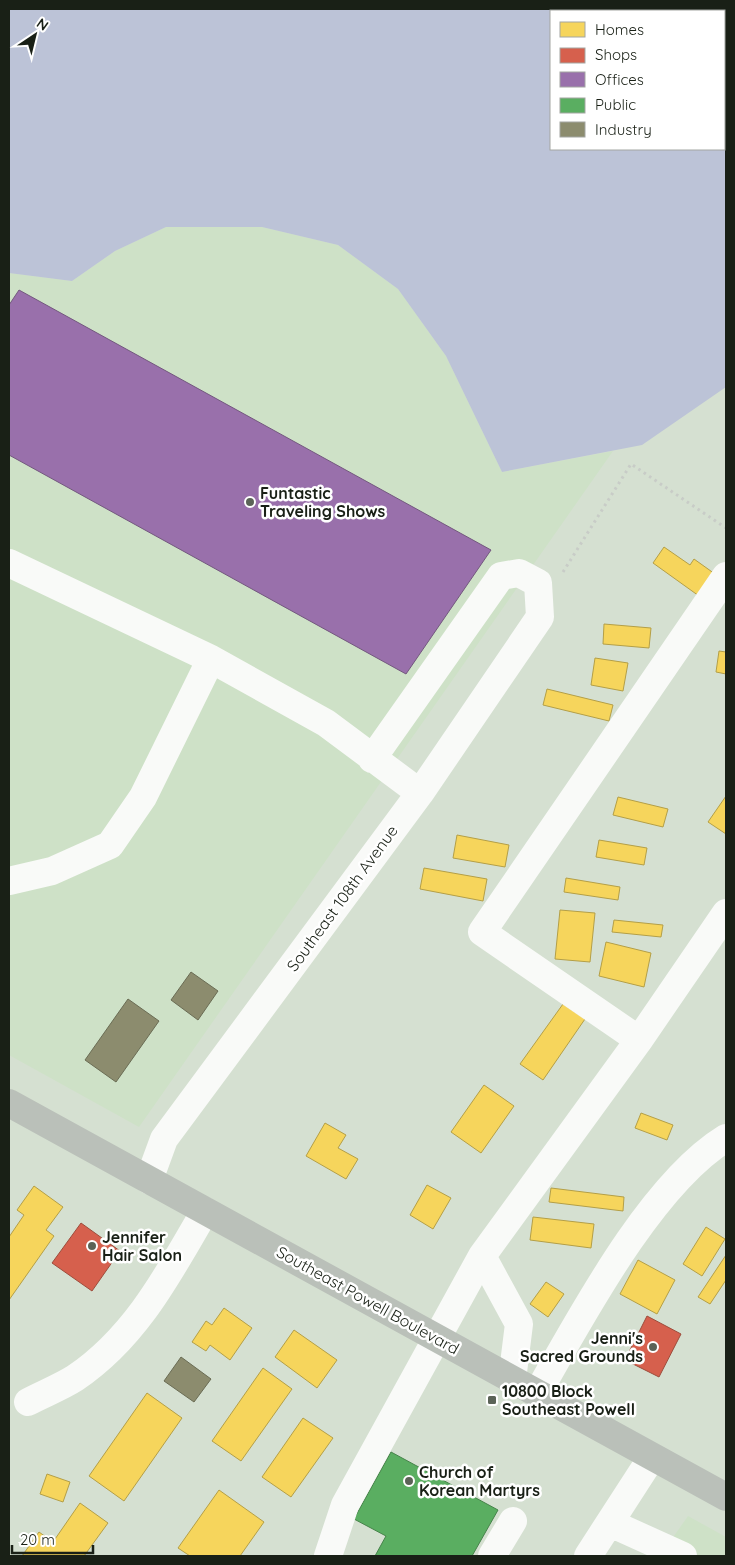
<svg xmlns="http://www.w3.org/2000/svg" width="735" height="1565" font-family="Quicksand,sans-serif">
  <rect width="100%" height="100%" fill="#d5e0d1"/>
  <path fill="#cee1c7" d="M166,227H262L338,245L398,289L446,356L502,472L613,451L139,1127L9,1055V273L72,281L115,251Z
    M688,1516L726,1537V1556H660Z"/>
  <path fill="#bcc3d7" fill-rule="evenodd" d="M9,9H726V387L642,445L502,472L446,356L398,289L338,245L262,227H166L115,251L72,281L9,273ZM551,11H724V149H551Z"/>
  <path fill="#f6d55c" stroke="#b49f47" d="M664,547L690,565L694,559L715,574L699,596L653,563Z
    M604,624L651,628L649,648L603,644Z
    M719,651L726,652V674L716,672Z
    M595,658L628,663L623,691L591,685Z
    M547,689L613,705L609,721L543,705Z
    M726,796V834L708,822Z
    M618,797L668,809L663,827L613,815Z
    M457,835L509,845L505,867L453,858Z
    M599,840L647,848L644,865L596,857Z
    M424,868L487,879L483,901L420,889Z
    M566,878L620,887L618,900L564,892Z
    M560,910L595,913L590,962L555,959Z
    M614,920L663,925L661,937L612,932Z
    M606,942L651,953L644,987L599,976Z
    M563,1004L585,1019L543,1080L520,1064Z
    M484,1085L514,1106L481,1153L451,1132Z
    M641,1113L673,1125L667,1140L635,1128Z
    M325,1123L346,1135L338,1148L358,1159L346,1179L306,1156Z
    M427,1185L451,1198L433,1229L410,1215Z
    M34,1186L63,1207L46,1230L54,1236L9,1300V1237L24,1215L17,1210Z
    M551,1188L624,1197L623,1211L549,1202Z
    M533,1217L594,1224L591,1248L530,1240Z
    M706,1227L725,1239L702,1276L683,1264Z
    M726,1255V1280L710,1304L698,1297Z
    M638,1260L675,1280L657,1314L620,1294Z
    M546,1282L564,1294L548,1317L530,1304Z
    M224,1308L252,1328L230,1360L210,1345L206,1351L192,1342L206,1321L212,1325Z
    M294,1330L337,1360L317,1388L275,1357Z
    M263,1368L292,1389L241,1461L212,1441Z
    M147,1393L182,1418L124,1501L89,1476Z
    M303,1418L333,1438L291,1497L262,1477Z
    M47,1474L70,1482L63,1502L40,1494Z
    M219,1490L264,1522L240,1556H190L178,1548Z
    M80,1503L108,1523L84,1556H22L39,1532L53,1542Z"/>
  <path fill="#d6604d" stroke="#9d4d3c" d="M81,1223L120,1251L92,1291L52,1263Z
    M647,1316L681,1334L659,1377L625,1360Z"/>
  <path fill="#9970ab" stroke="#73587e" d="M19,290L491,550L406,674L9,455V305Z"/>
  <path fill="#5aae61" stroke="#46834a" d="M391,1452L498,1510L472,1556H375L386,1536L354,1519Z"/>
  <path fill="#8c8c6e" stroke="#6a6c54" d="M191,972L218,991L198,1020L171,1000Z
    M128,999L159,1021L116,1082L85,1060Z
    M181,1357L211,1379L194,1402L164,1381Z"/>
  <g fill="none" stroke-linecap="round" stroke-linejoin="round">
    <path stroke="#c8ccc7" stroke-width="3" stroke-dasharray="2.5 4" stroke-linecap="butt" d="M563,572L631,464L726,528"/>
    <path stroke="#f9faf8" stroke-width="28" d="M9,563L211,659L326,723L420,793
      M9,881L52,871L110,845L143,797L211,659
      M639,1040L482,932L726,576
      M149,1180L164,1139L420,793L540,617L538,583L519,573L501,576L372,759
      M482,1256L519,1324L512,1380
      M537,1394C581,1317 651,1184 726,1138
      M28,1402C43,1394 61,1387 75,1378C136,1337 169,1273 205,1211
      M610,1523L683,1556
      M328,1556L345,1505L482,1256L639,1040L726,913
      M492,1556L513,1521
      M588,1556L652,1457"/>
    <path stroke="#bac0b9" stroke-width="28" d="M9,1103L726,1497"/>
  </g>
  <g fill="#5b6357" stroke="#fff" stroke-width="2">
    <circle cx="250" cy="502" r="5"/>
    <circle cx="92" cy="1246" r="5"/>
    <circle cx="653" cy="1347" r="5"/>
    <rect x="487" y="1395" width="10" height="10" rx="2.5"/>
    <circle cx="409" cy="1481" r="5"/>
  </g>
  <g text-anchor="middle" stroke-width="5" stroke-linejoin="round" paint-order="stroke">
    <g font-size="16" font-weight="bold" fill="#192016" stroke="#fff" text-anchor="start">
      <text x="260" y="499">Funtastic<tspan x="260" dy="18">Traveling Shows</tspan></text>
      <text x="102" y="1243">Jennifer<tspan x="102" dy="18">Hair Salon</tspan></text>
      <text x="643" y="1344" text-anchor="end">Jenni's<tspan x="643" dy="18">Sacred Grounds</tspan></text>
      <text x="502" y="1397">10800 Block<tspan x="502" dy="18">Southeast Powell</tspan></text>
      <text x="419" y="1478">Church of<tspan x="419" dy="18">Korean Martyrs</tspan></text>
    </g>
    <g font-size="16" fill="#192016" stroke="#fff">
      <text transform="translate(342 898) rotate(-54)" y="6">Southeast 108th Avenue</text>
      <text transform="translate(368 1300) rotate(29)" y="6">Southeast Powell Boulevard</text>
    </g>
  </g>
  <rect width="735" height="1565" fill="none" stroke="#192016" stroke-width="20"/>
  <rect x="550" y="10" width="175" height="140" fill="#ffffff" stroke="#a3a6a2"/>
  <rect x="560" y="22" width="25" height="15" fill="#f6d55c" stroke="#a3a6a2"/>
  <text x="595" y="35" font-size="15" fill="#192016">Homes</text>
  <rect x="560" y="48" width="25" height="15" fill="#d6604d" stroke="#a3a6a2"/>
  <text x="595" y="60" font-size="15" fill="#192016">Shops</text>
  <rect x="560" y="72" width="25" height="15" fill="#9970ab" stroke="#a3a6a2"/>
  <text x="595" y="85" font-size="15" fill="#192016">Offices</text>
  <rect x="560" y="98" width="25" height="15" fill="#5aae61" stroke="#a3a6a2"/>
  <text x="595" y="110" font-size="15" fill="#192016">Public</text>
  <rect x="560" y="122" width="25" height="15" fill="#8c8c6e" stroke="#a3a6a2"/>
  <text x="595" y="135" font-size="15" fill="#192016">Industry</text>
  <g transform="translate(35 35) rotate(35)" stroke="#ffffff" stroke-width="4" paint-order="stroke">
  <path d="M0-4L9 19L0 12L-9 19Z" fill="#192016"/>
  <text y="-8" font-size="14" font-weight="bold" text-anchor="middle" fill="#192016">N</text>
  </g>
  <path d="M12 1545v8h81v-8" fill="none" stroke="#192016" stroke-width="2.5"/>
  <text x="20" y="1545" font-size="15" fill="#192016" stroke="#ffffff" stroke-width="4" paint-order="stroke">20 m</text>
</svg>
